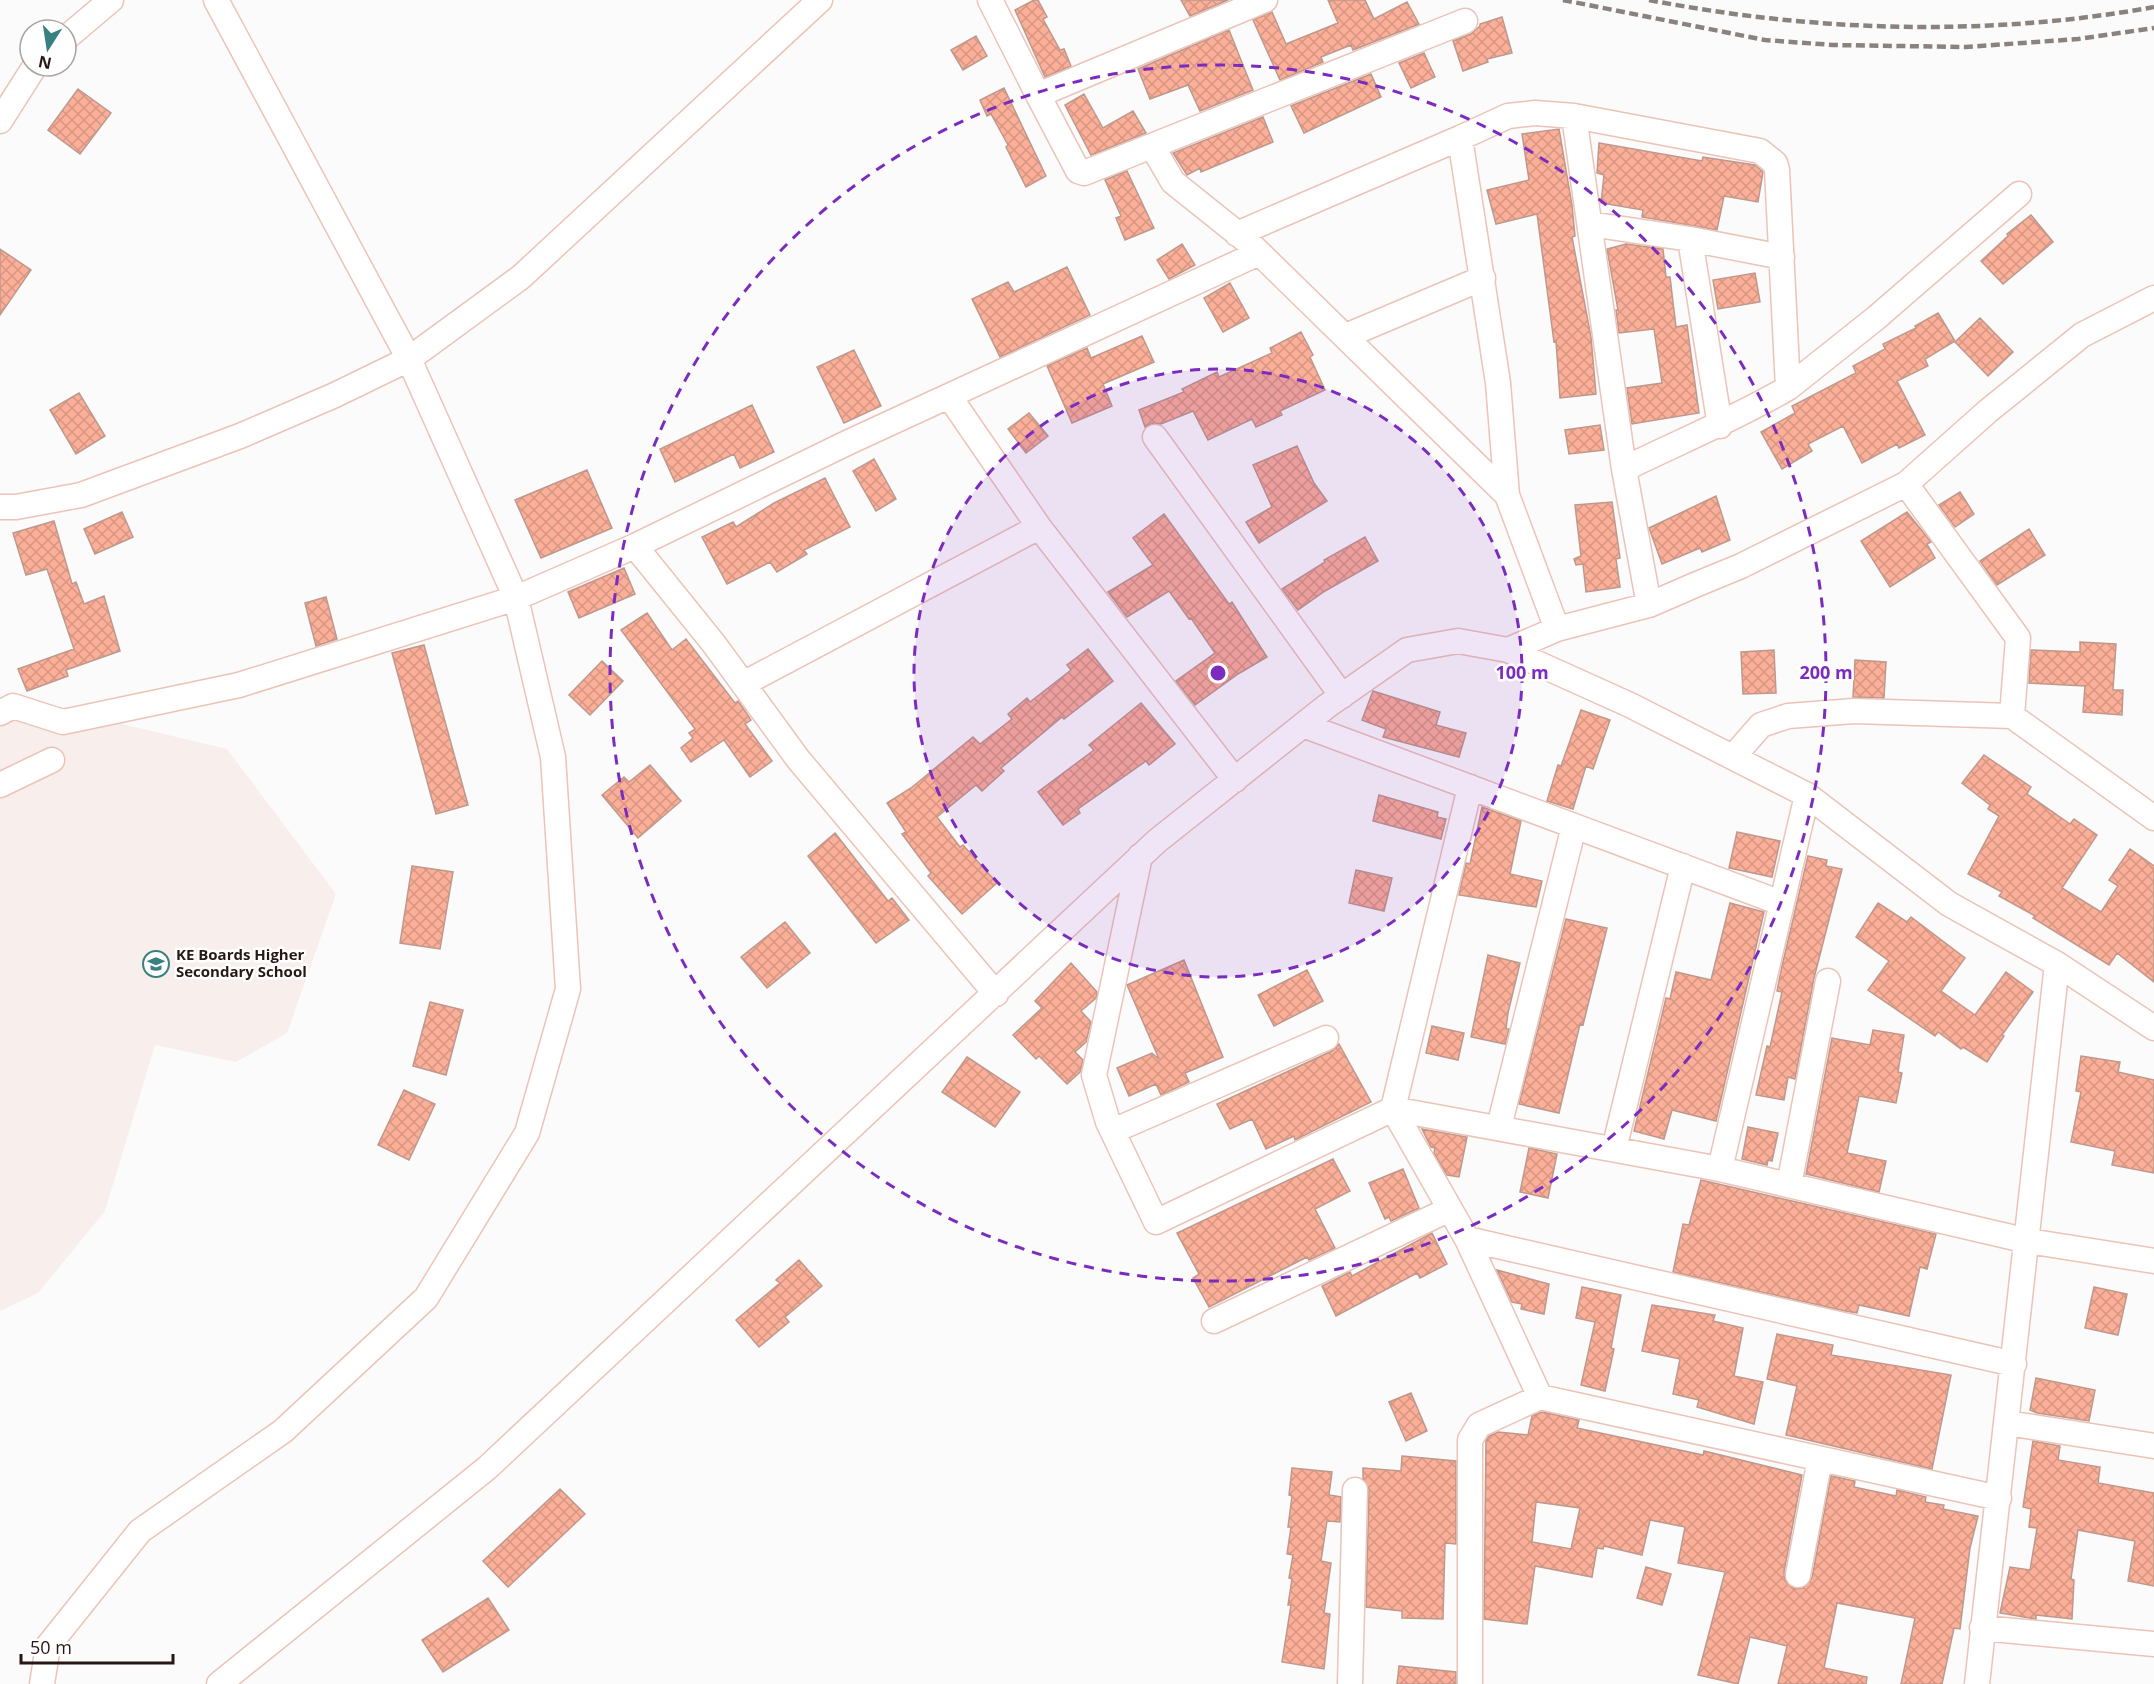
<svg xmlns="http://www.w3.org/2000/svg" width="2154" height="1684" font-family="'Open Sans',sans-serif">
  <defs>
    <pattern id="building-cross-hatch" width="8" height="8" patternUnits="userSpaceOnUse" patternTransform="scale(1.5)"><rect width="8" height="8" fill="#fbaf98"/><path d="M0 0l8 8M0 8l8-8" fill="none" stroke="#d79682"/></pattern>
  </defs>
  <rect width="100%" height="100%" fill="#fbfbfb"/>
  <path fill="#f8eeeb" d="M25,701L227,749L336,894L287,1033L236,1062L155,1045L105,1211L38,1293L0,1311V711Z"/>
  <path fill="url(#building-cross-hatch)" stroke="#be988d" stroke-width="1.5" fill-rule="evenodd" d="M1034,0H1038L1047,17L1043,19L1060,50L1064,49L1071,66L1045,77L1015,10Z
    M1181,0H1228L1190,16Z
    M1328,0H1365L1374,19L1407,2L1419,24L1353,50L1351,45L1321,57L1323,62L1280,80L1253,20L1272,12L1286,44L1338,23Z
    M1502,17L1512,53L1487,59L1488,62L1463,71L1453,41L1471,34L1480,26V24Z
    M1229,30L1253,90L1200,111L1188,85L1150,99L1138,69Z
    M976,36L987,56L963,70L951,50Z
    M1424,53L1435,77L1411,88L1399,63Z
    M1371,74L1381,97L1304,133L1291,106Z
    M1004,88L1046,176L1026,187L1006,147L1008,145L991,114L987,116L980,100Z
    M78,89L111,113L80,154L48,130Z
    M1084,94L1103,128L1133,111L1146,133L1091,155L1065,105Z
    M1263,117L1273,142L1201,172L1200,168L1187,175L1173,153Z
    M1559,129L1572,205L1575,236L1572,237L1591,337L1596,394L1560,398L1556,341L1554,342L1537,214L1496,224L1487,190L1529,180L1522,134Z
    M1599,143L1702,161L1703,157L1755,165L1763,172L1758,202L1724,196L1717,230L1642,217L1643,210L1601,203L1604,175L1597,173Z
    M1127,171L1154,228L1125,240L1116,218L1121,216L1105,180Z
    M2031,215L2053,242L2003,284L1981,261L2008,236L2007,234Z
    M1182,244L1195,265L1169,279L1157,260Z
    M1626,244L1663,249L1666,277H1670L1676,327L1687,325L1699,413L1632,424L1627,388L1662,383L1654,329L1619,333L1616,310H1618L1607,249Z
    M0,249L31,270L0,315Z
    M1067,267L1090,315L1000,357L972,299L1008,282L1014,292Z
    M1755,273L1760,302L1718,309L1713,280Z
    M1230,283L1249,318L1223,332L1204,298Z
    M1938,313L1955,341L1925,359L1928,366L1897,381L1925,435L1899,448L1897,444L1862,463L1843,426L1808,444L1812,451L1782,469L1761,432L1795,413L1792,406L1856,373L1853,366L1885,349L1883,344L1916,328L1915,326Z
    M1980,318L2013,352L1988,376L1955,342Z
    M1301,332L1313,355L1310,357L1325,390L1280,411L1282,415L1256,427L1252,419L1208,440L1193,411L1161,424L1153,423L1145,427L1139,410L1184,392L1182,389L1217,372L1219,377L1272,353L1270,348Z
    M1142,336L1154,362L1103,384L1112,406L1072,423L1047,366L1087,348L1091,358Z
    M854,350L881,406L844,423L817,367Z
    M79,393L105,436L76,454L50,410Z
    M752,405L774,452L740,468L734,454L675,482L660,449Z
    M1029,413L1048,436L1026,453L1008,429Z
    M1600,425L1604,450L1569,454L1565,430Z
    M1297,446L1314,483L1327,501L1259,543L1246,522L1272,507L1253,465Z
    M874,459L896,499L876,511L853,471Z
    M587,470L612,528L541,558L515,500Z
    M825,478L850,527L804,550L807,554L777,572L770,562L727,584L702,537L733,522L736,527L774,503Z
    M1960,492L1974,514L1955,527L1939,505Z
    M1716,496L1730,540L1702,552L1700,548L1662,564L1649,528Z
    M1612,502L1620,558L1616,559L1620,587L1586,592L1583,564L1576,565L1574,559L1581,556L1575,505Z
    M122,512L133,537L95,554L84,529Z
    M1907,512L1931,542L1927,544L1935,558L1890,587L1861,541Z
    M1164,514L1229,604L1232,602L1267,657L1238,674L1195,705L1176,681L1215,653L1191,618L1189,619L1169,591L1127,617L1108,592L1153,565L1133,538Z
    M54,521L72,584L76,582L84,604L104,596L120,651L66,670L68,676L27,691L18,669L74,649L47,569L26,575L13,533Z
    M2029,529L2045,555L1997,585L1980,561Z
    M1365,537L1378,561L1325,591L1298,610L1282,589L1325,562L1324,560Z
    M624,568L635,594L579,618L568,592Z
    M326,597L337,639L316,646L305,603Z
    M647,613L672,650L686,639L735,703L738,701L743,708L751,720L745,724L772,761L750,777L724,740L691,762L681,748L693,738L689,733L695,729L621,630Z
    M2080,642L2116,644L2113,690H2123L2122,715L2083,712L2085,686L2029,683L2031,650L2080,652Z
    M424,645L468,805L436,814L392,653Z
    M1088,649L1113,681L1064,719L1062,717L1001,768L1004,771L982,791L976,785L937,817L960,847L963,845L997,883L962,914L928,876L931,873L902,834L906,832L887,803L911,788L973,737L980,744L1012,719L1008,714L1027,698L1030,702L1071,670L1067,665Z
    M1774,650L1776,693L1743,694L1741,652Z
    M1855,660L1886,662L1884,698L1853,697Z
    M602,661L623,681L590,715L569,695Z
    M1373,691L1440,712L1436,725L1466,733L1459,757L1383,737L1386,729L1362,720Z
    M1141,703L1175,744L1149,765L1146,761L1078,809L1080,813L1063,825L1038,792L1094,750L1089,745Z
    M1581,710L1610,720L1593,769L1586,766L1573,809L1547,801L1558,765L1561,766Z
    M1984,755L2031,787L2027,794L2070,824L2074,819L2097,835L2062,888L2101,912L2118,886L2109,880L2130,849L2154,866V982L2117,953L2109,965L2033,918L2035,916L1999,896L2002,892L1968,874L1999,816L1988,809L1990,805L1962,783Z
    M650,765L681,801L638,838L602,795L624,777L629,782Z
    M1379,795L1438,812L1437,817L1446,819L1441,839L1373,821Z
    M1482,807L1521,821L1510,874L1542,881L1536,907L1459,895L1466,863L1470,864Z
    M1737,832L1780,841L1772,877L1729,868Z
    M835,833L888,901L892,898L909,920L876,943L808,856Z
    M1808,856L1827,860L1826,866L1842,869L1814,978L1795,1079L1788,1077L1784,1100L1756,1095L1767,1046L1770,1047L1777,1015L1782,992L1777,991L1782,966Z
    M412,866L453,872L440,949L400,943Z
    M1356,870L1392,878L1384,911L1349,903Z
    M1730,903L1764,912L1716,1121L1672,1110L1664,1139L1634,1131L1666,998L1670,999L1676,972L1711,980Z
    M1878,903L1907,922L1911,917L1965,958L1941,991L1975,1015L2006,972L2033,992L2002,1035L2004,1036L1987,1062L1963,1047L1961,1049L1938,1032L1935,1036L1868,990L1889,961L1856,937Z
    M1566,919L1607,928L1583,1025L1580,1024L1559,1113L1519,1104Z
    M785,922L810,953L767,988L741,957Z
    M1488,955L1520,963L1508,1013L1506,1029H1509L1505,1044L1471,1037Z
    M1184,960L1223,1057L1185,1073L1189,1082L1161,1095L1156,1084L1129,1096L1117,1068L1152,1053L1159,1059L1127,985Z
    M1071,963L1097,992L1096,998L1081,1011L1091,1022L1086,1042L1075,1052L1083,1060L1080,1072L1067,1084L1039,1056L1036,1059L1013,1035L1042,1008L1035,1001Z
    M1307,970L1323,1001L1274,1026L1258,995Z
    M430,1002L463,1010L446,1075L413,1066Z
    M1432,1026L1464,1033L1458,1060L1426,1053Z
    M1873,1030L1904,1035L1898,1072L1902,1073L1896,1103L1859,1096L1847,1153L1886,1161L1879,1192L1806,1174L1832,1038L1870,1045Z
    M1339,1044L1371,1102L1295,1140L1294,1136L1266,1149L1252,1119L1230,1129L1217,1104L1332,1051Z
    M2081,1056L2120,1062L2118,1072L2154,1080V1173L2112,1165L2115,1151L2071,1142L2081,1092L2076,1091Z
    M967,1057L1020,1092L995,1127L942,1092Z
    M404,1090L435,1104L409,1160L378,1145Z
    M1748,1127L1778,1133L1772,1161L1768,1160L1767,1165L1742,1159Z
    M1422,1129L1467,1137L1459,1177L1447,1175L1434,1153L1435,1148L1431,1147Z
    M1529,1148L1557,1154L1548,1198L1520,1192Z
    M1333,1159L1350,1191L1315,1209L1335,1248L1309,1260L1307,1257L1209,1307L1193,1278L1199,1274L1177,1233Z
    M1403,1169L1419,1208L1391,1221L1389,1217L1385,1219L1369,1183Z
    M1701,1180L1936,1234L1927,1269L1920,1267L1909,1316L1859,1305L1857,1313L1845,1311L1673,1272L1683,1224L1689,1225Z
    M1432,1233L1447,1264L1420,1278L1417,1273L1336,1316L1322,1286L1350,1272L1352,1276Z
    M799,1260L822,1286L785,1317L789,1322L759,1347L736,1320L780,1283L776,1280Z
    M1497,1270L1549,1284L1544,1314L1521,1309L1522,1304L1512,1302Z
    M1582,1287L1621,1295L1611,1348L1614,1349L1605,1391L1581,1385L1595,1322L1576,1318Z
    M2094,1287L2127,1294L2118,1335L2085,1328Z
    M1652,1305L1715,1315L1713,1321L1743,1328L1734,1376L1763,1382L1754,1424L1697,1407L1699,1400L1673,1394L1680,1359L1642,1351Z
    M1777,1334L1833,1345L1831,1355L1951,1375L1932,1469L1786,1435L1797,1386L1767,1379Z
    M2036,1378L2095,1390L2089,1421L2037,1413L2030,1410Z
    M1411,1393L1427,1431L1406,1441L1389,1402Z
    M1542,1412L1579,1420L1577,1428L1703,1455L1704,1451L1802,1475L1784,1572L1785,1580L1795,1589L1803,1588L1812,1578L1831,1476L1855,1481L1854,1487L1896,1496L1897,1490L1926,1497L1925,1502L1944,1505L1943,1509L1978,1516L1970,1548L1960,1629L1954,1628L1942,1684H1901L1915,1618L1837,1603L1824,1668L1867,1677L1866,1684H1778L1787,1646L1750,1637L1738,1684L1698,1675L1725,1572L1678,1563L1685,1527L1650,1520L1642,1555L1604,1546L1603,1549L1597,1548L1592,1577L1535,1566L1527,1624L1484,1619L1486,1441L1489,1436L1498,1432L1528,1435L1532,1416ZM1536,1502L1580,1508L1571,1549L1532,1542Z
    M2033,1441L2060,1446L2058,1460L2100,1467L2098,1483L2154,1493V1586L2128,1581L2135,1541L2078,1530L2071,1579L2074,1580L2072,1619L2036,1615V1619L2000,1613L2010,1567L2030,1570L2037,1528L2029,1527L2031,1509L2023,1507Z
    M1402,1456L1456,1461V1544L1445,1543L1443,1619L1402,1618V1611L1366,1607L1369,1490L1363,1478V1468L1401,1471Z
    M1292,1468L1332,1472L1329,1495L1341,1497L1340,1522L1327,1521L1321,1561L1331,1563L1324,1613L1330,1614L1324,1669L1282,1662L1291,1605H1288L1292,1579L1289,1578L1293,1555L1287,1554L1291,1527H1288L1292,1496L1289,1495Z
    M560,1489L585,1514L508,1587L483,1561Z
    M1646,1567L1671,1574L1662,1605L1637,1598Z
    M488,1598L509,1630L443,1672L422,1640Z
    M1399,1666L1456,1672V1684H1397Z"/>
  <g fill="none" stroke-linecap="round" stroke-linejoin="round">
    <defs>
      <path id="minor" d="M990,0L1038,95
        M1265,0L1038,95L1078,171L1084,173L1465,21
        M66,38L111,0
        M1574,116L1624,469L1649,605
        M0,121L35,66
        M1460,138L1508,116L1535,113L1574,116L1760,151L1775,163L1777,170L1788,388L1876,318L2019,194
        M1152,146L1173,182L1248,242L1507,495
        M1590,224L1690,239L1782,257
        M1237,234L1460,138L1498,383L1507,495L1557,629
        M1690,239L1720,426
        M1346,336L1483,278
        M949,396L1039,527L1235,780
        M1155,437L1342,696
        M1624,469C1679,442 1735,419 1788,388
        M1906,484L2018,638L2012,716
        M0,507H16L81,495L240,436L335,395L409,359L521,277L820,0
        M635,546L714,644L798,759L996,994
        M1508,650L1557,629L1649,605L1695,585L1741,566L1906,484L1988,411L2082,335L2154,298
        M743,684L1039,527
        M0,713L13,706L63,722L239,685L516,598L635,546L849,442L1259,253
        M1303,725L1781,903
        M1733,757L1761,725L1788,716L1854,711L2012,716L2154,818
        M0,785L52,760
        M1470,787L1393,1109L1467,1239L1540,1397
        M1140,856L1094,1075L1108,1122L1156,1222L1393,1109L1720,1169L2028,1241L2154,1261
        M1499,1127L1574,826
        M1113,1131L1326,1038
        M1614,1149L1683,866
        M1720,1169L1807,795
        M1789,1185L1828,981
        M1467,1239L2014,1364
        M1214,1321L1450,1209
        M2007,1423L2154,1446
        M1798,1575L1820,1459
        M1982,1628L2154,1644
        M42,1684L48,1646L140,1531L283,1431L426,1298L527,1133L568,989L553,757L516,598L409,359L216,0
        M219,1684L487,1468L1157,841L1327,706L1407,650L1458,641L1508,650L1630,705L1807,795L1949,904L2057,964L2154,1028
        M1350,1684L1355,1490
        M1470,1684V1440L1479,1425L1540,1397L1999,1498
        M1977,1684L2057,964"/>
    </defs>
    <use href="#minor" stroke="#ecc3b7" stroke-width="27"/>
    <use href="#minor" stroke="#fff" stroke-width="24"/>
    <path stroke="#89827f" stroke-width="4.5" stroke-dasharray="9 4.5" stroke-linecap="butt" d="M1563,0L1765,40L1833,45L1966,47L2078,39L2154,28
      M1649,0C1815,32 1988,37 2154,7"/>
  </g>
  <circle cx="1218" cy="673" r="304" fill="#7b2cbf" fill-opacity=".12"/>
  <g fill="none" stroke="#7b2cbf" stroke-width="3" stroke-dasharray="10 8">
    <circle cx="1218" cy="673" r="304"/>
    <circle cx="1218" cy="673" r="608"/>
  </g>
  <defs>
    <symbol id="school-ring" viewBox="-11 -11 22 22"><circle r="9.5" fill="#fff" stroke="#388180" stroke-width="1.5"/><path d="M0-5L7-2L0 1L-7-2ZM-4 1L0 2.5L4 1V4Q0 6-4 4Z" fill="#388180"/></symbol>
  </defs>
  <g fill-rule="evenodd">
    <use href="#school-ring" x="141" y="949" width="30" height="30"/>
  </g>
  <g text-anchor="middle" stroke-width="5" stroke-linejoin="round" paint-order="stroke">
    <g font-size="15" font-weight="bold" fill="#261814" stroke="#fff" text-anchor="start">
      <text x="176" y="960">KE Boards Higher<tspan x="176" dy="17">Secondary School</tspan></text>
    </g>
  </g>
  <circle cx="1218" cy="673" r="9" fill="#7b2cbf" stroke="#fff" stroke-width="3"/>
  <g font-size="18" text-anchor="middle" font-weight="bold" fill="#7b2cbf" stroke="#fff" stroke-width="5" stroke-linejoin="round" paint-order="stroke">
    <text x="1522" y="679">100 m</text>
    <text x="1826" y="679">200 m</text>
  </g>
  <g transform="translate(48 48) rotate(192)"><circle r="28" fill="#ffffff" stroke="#a8a3a1" stroke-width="1.5"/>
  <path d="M0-4.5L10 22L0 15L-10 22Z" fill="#388180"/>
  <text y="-9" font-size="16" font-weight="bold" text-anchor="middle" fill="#261814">N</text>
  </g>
  <path d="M21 1654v9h152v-9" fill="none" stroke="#261814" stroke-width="3"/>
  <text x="30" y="1654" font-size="18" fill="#261814" stroke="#ffffff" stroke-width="4.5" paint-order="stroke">50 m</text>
</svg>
